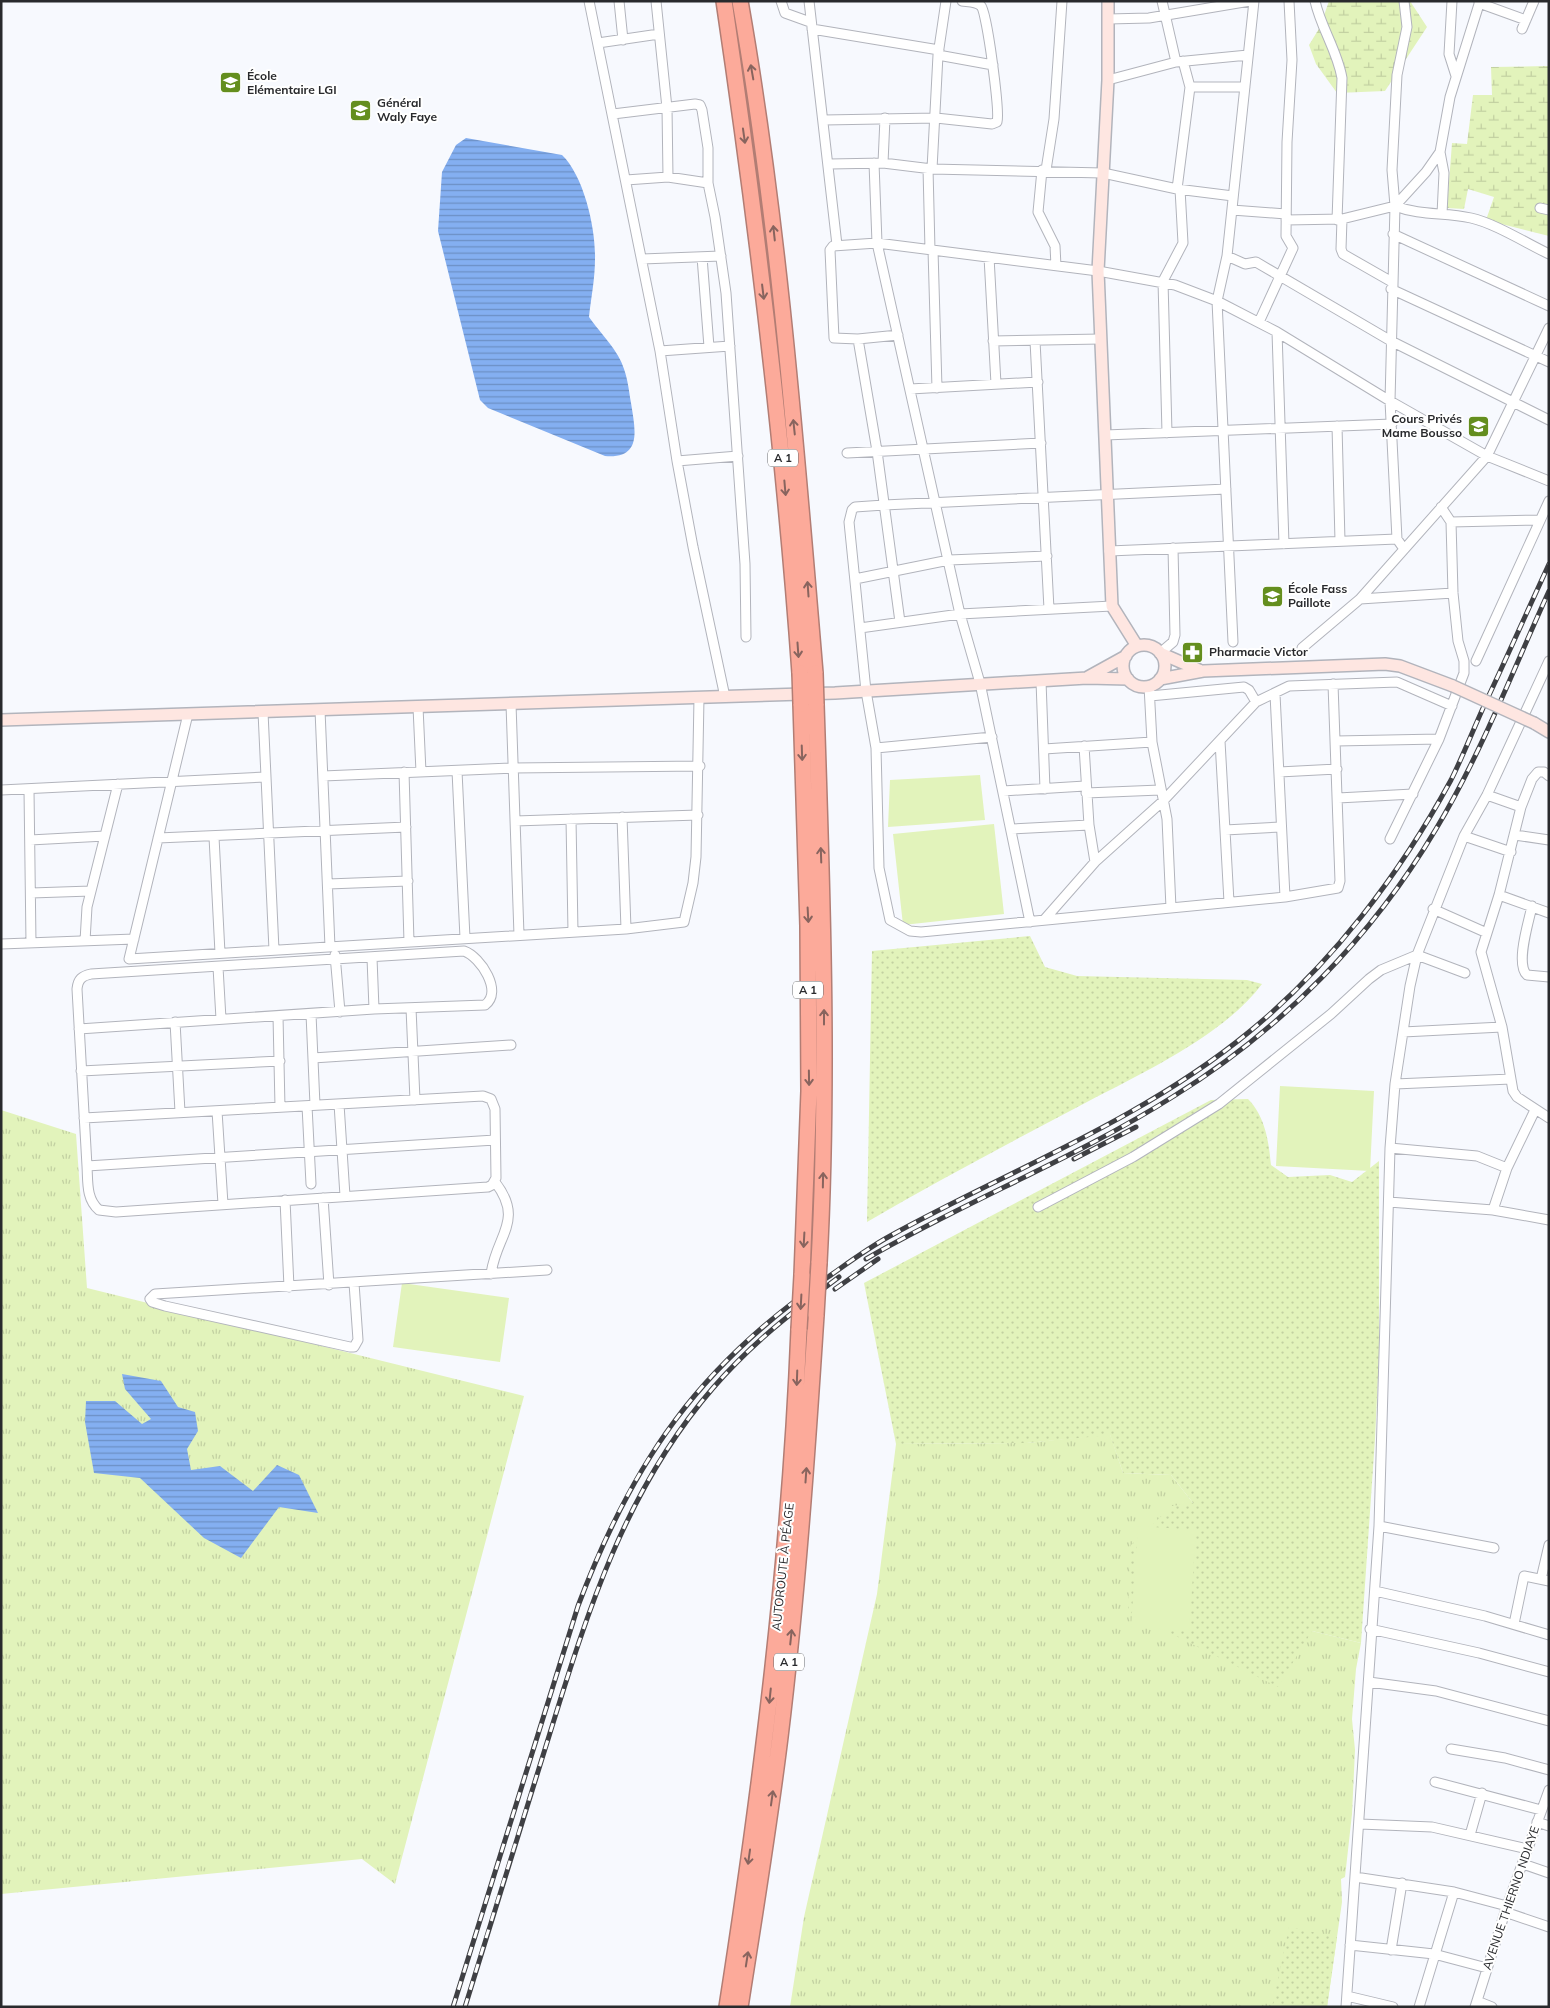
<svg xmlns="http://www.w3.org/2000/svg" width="1550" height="2008" font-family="Mulish,sans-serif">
  <defs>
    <pattern id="grass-tufts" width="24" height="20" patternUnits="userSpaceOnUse" patternTransform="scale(1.25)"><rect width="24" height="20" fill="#e2f3bb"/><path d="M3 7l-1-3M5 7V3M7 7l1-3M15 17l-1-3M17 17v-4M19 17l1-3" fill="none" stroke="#c2d0a1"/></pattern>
    <pattern id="wetland-marsh" width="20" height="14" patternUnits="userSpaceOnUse" patternTransform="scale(1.25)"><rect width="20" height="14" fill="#e2f3bb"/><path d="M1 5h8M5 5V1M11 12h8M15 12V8" fill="none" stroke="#c2d0a1"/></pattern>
    <pattern id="park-dots" width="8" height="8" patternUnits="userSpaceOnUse" patternTransform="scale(1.25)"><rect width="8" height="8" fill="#e2f3bb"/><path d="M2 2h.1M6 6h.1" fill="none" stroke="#c2d0a1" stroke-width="1.8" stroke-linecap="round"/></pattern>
    <pattern id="water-rules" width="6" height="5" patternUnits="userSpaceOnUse" patternTransform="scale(1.25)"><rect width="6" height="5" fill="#84aff1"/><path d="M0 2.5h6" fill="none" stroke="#6c8fc4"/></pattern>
  </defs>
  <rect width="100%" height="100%" fill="#f7f9fe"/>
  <path fill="url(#grass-tufts)" d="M1,1110L76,1134L87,1288L524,1396L395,1884L362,1859L1,1894Z
    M1110,1434L1123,1473L1171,1475L1193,1503L1312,1631L1361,1643L1356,1669L1352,1719L1355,1750L1352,1814L1345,1877L1341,1879L1342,1902L1327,2007H790L804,1917L877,1594L896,1444L1027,1443Z"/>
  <path fill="url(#wetland-marsh)" d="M1329,1H1410L1427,27L1385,91L1337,93L1316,64L1309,45L1320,27Z
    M1549,66V236L1486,220L1494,197L1468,189L1464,209L1447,208L1452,143L1467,144L1473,95H1492L1491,67Z"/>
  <path fill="url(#park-dots)" d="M1030,936L1045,967L1077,976L1247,980L1262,984C1224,1035 1144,1072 1087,1102C1013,1141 939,1180 867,1222L872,951Z
    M1248,1099C1265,1116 1269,1142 1271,1165L1288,1177L1330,1175L1352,1182L1379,1161V1355L1375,1439L1361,1643L1312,1631L1278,1687L1128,1612L1131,1545L1172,1506L1193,1503L1171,1475L1123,1473L1110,1435L1027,1443L896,1444L864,1283L1211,1100Z
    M1289,1927L1337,1937L1327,2007H1272Z"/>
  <path fill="#e2f3bb" d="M980,775L985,820L888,827L890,780Z
    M994,824L1004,914L903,925L893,834Z
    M1280,1086L1374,1091L1370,1171L1276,1166Z
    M402,1283L509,1298L500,1362L393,1347Z
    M1138,1526L1196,1530L1189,1631L1131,1627Z"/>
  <path fill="url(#water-rules)" d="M466,138L562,155C584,176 596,229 595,259C595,279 591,298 589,317C600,333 619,351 624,369C628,380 629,392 631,403C635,429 643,459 605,456L488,408L480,400L438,231L442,172L456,145Z
    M122,1374L161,1381L178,1407L195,1412L198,1431L187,1449L191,1470L220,1466L253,1491L277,1465L299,1475L318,1513L279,1507L241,1558L204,1538L140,1478L94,1473L85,1422L86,1401H115L142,1424L151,1419L125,1389Z"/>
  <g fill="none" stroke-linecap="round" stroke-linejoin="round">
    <defs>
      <path id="street" d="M589,1L660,351L677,461L693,547L725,697
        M619,1L623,40
        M656,1L667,108L668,177
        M781,1L785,13L810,22
        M809,1L837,245
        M1315,1C1321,28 1337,50 1342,78L1337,220
        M1404,1L1407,27L1397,75L1392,170L1395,206L1390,401L1397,539L1404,549
        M1452,1L1449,54L1456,76
        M1479,3L1526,20
        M1108,19L1149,18L1250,1
        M812,29L939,50
        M1522,29L1534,1
        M598,43L659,34
        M938,55L993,65
        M1183,61L1190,87
        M1176,62L1248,55
        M1108,80L1176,62L1162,1
        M613,114L695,104L700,105L702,110L708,148V183L715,217L726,293L745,564L746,637
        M824,120L936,118L992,124L997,122C1000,112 987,12 981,6C977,2 968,2 962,1
        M1440,152L1444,173L1442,214
        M874,163L877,243L960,614L980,683L1030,922
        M883,163L885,118
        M830,164L883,163L932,169L1103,173L1177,189L1233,196
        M928,168L930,250
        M932,169L938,55L946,1
        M1042,170L1038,212L1055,246L1056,266
        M1046,170L1054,119L1062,1
        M626,180L668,177L708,183
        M1177,189L1190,87H1245
        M1395,206C1421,216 1444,212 1471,218C1494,223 1526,243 1549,254
        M1540,208L1549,210
        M1232,210L1286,214
        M1342,219L1341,249L1343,254L1392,282
        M1286,220L1342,219L1395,206L1426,172L1440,152L1450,97L1480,1
        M1393,234L1549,306
        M933,250L937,388
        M1227,256L1245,264L1256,262L1391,341L1549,420
        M702,257L709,347
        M989,257L996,384
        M642,259L721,256
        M1391,289L1549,362
        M1259,322L1293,248L1286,236L1287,142L1292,60L1289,1
        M1277,332L1284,544
        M898,335L858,339L834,338L830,250L833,246L877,243L1098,271L1175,285L1217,301L1277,332L1390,401L1487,456L1549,481
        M858,339L877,451L900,622
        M993,341L1101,339
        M1035,341L1049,609
        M660,351L730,346
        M910,389L1038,382
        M1337,426L1340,541
        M1167,433L1163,281L1183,243L1180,189
        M1105,435L1392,424
        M847,453L1041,443
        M677,461L738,456
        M1226,489L884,505L855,507L852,510L849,522L866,691L876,748L879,868L890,920L910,931L921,932L1285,897L1338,888L1340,881L1333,684
        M1451,522L1540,520
        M1109,551L1397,539
        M855,579L949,560L1047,556
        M1360,599L1453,593
        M860,628L960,614L1112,606
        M1233,642L1217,301L1227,256L1254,1
        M1302,648L1360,599L1487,456L1549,328
        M1160,653L1173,642L1175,635L1173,548
        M1476,661L1549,501
        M1041,681L1045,789
        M1149,686L1152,742L1167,819L1171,908
        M1275,694L1285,897
        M1150,696L1244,687L1249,690L1256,702
        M511,704L519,935
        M418,707L421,772
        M320,710L330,947
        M263,712L274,950
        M188,714L129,959L626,929L684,922L693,883L696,857L699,698
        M1220,741L1229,902
        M1336,741L1439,739
        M1084,746L1089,825L1095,862
        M876,748L992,737
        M1044,749L1152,742
        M457,771L465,938
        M404,772L409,942
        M1279,772L1337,769
        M323,776L513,768L700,766
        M1549,776L1544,772H1538L1532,779L1521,807L1499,895L1481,952L1502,1027L1513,1091L1517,1097L1549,1118
        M1,790L265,777
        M29,790L31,943
        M1003,791L1085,786
        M1086,793L1160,790
        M1487,795L1521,807
        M1338,798L1413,794
        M622,817L626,929
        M571,819L573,932
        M515,821L698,815
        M1011,829L1089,825
        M1225,830L1281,827
        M1515,835L1549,840
        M1464,836L1511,852
        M214,837L220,953
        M158,838L406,827
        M1390,839L1439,739L1464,673V661L1458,641L1453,593L1451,522L1441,507
        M30,840L105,836
        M328,884L408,881
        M31,893L91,891
        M1499,895L1549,913
        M1532,906C1529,921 1515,964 1527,975L1549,977
        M1433,909L1487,933
        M1044,920L1095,862L1163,801L1256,702L1289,686L1397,682L1452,706
        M85,941L87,907L118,784
        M1,944L134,939
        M335,955L340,1012
        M372,958L374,1009
        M218,967L221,1019
        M411,1008L415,1100
        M311,1014L315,1105
        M278,1016L280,1107
        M175,1022L180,1112
        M79,1029L374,1009L485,1005C503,992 481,957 464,951L91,974C82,976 78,979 77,989L87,1166C88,1182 86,1199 99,1210L116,1212L488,1187L492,1185L496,1178L495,1109L491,1099L483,1096L84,1118
        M1403,1032L1502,1027
        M313,1058L511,1045
        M81,1071L280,1061
        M1395,1084L1511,1079
        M339,1104L345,1196
        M307,1106L311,1184
        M217,1111L223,1204
        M1390,1148L1477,1156L1507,1168
        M87,1166L495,1140
        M323,1198L329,1285
        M285,1200L289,1287
        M1389,1202L1493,1210L1549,1220
        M1038,1207L1133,1157L1219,1104L1331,1014L1369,979L1381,970L1417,955L1464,836L1487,795L1549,661
        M1493,1210L1507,1168L1535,1110
        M491,1274C496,1235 525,1221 495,1182
        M354,1283L358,1340L354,1347H350L165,1306L152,1302L150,1299L155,1294L547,1270
        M1379,1526L1494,1548
        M1541,1579L1549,1545
        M1375,1591L1485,1616L1549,1635
        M1514,1624L1524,1576L1549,1581
        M1370,1629L1479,1653L1549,1672
        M1369,1682L1436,1691L1549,1721
        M1451,1749L1505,1758L1549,1770
        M1435,1782L1541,1810
        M1537,1822L1549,1826
        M1360,1824L1432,1827L1528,1849
        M1470,1835L1482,1793
        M1523,1864L1549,1873
        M1355,1877L1454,1892L1507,1906
        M1505,1912L1549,1927
        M1350,1945L1434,1954L1487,1968
        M1391,1950L1402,1883
        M1347,1996L1393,2007
        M1477,2001L1492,2007
        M1346,2007L1379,1526L1390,1148L1395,1084L1410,986L1417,955L1465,973
        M1419,2007L1454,1892
        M1475,2007L1507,1906L1549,1790"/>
      <path id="secondary" d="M1108,1V80L1098,271L1112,606L1137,646
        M1123 666a21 21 0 1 1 42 0a21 21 0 1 1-42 0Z
        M1160,653L1199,670
        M1088,677L1126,656
        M1160,679L1203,671L1385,664L1400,666L1453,686
        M1,720L835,693L1087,678L1128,679
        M1534,723L1549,732"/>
      <path id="highway" d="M724,1C757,224 784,448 800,673
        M740,1C779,223 796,448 815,673
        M801,704L808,926L809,1091L802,1275
        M816,704C822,890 829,1077 819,1263
        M727,2007C762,1782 790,1556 799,1329
        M740,2007C754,1917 769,1827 780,1737C797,1597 807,1456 816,1315"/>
    </defs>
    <use href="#street" stroke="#b2b4bc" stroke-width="11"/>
    <use href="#secondary" stroke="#b2b4bc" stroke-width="14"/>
    <use href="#highway" stroke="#b27d74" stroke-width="18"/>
    <use href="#street" stroke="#fff" stroke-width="9"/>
    <use href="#secondary" stroke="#fee6e1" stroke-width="11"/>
    <use href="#highway" stroke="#fcaa9a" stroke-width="15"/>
    <defs>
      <path id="rail" d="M1074,1159L1136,1127
        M866,1259C966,1201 1076,1158 1174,1096C1281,1030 1372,937 1436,829C1481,754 1513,670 1549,591
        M835,1289L878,1259
        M453,2007L578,1606C633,1460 699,1366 828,1277C848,1263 868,1248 890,1236C1010,1170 1142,1120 1249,1032C1332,964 1400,874 1451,780C1463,756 1473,730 1484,706C1506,659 1527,612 1549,564
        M465,2007C491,1921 518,1835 545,1749C585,1620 622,1493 713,1388C752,1343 791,1313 839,1277"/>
    </defs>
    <use href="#rail" stroke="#3f4044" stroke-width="5"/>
    <use href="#rail" stroke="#fff" stroke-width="3" stroke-dasharray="9" stroke-linecap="butt"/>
    <defs>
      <path id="secondary-bridge" d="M1453,686L1534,723"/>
      <path id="highway-bridge" d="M800,673L801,704
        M815,673L816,704
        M816,1315L819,1263
        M799,1329L802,1275"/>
    </defs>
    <use href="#secondary-bridge" stroke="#b2b4bc" stroke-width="14" stroke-linecap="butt"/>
    <use href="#highway-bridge" stroke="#b27d74" stroke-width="18" stroke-linecap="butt"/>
    <use href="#secondary-bridge" stroke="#fee6e1" stroke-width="11"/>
    <use href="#highway-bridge" stroke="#fcaa9a" stroke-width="15"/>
  </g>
  <defs><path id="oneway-shaft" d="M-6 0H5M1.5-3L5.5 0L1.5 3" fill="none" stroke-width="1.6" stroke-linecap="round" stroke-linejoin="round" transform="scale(1.25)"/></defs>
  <g stroke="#88645e">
    <use href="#oneway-shaft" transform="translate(752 72) rotate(-100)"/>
    <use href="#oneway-shaft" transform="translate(744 136) rotate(82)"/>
    <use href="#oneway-shaft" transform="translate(774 233) rotate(-96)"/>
    <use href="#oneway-shaft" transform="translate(763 292) rotate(83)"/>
    <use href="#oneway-shaft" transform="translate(794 427) rotate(-96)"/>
    <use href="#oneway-shaft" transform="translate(785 488) rotate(85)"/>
    <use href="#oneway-shaft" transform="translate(808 589) rotate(-94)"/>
    <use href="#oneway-shaft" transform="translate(798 650) rotate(86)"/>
    <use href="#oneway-shaft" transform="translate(802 753) rotate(88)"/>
    <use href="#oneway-shaft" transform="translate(821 855) rotate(-92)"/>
    <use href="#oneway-shaft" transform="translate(808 915) rotate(87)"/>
    <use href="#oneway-shaft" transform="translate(824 1017) rotate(-90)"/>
    <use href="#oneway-shaft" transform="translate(809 1078) rotate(89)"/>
    <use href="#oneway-shaft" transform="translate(823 1180) rotate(-89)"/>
    <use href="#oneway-shaft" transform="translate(804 1240) rotate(93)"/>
    <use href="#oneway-shaft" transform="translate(801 1302) rotate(93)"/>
    <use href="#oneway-shaft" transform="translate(797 1378) rotate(92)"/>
    <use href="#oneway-shaft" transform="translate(806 1475) rotate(-86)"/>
    <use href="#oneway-shaft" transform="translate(791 1637) rotate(-84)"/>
    <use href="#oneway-shaft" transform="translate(770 1696) rotate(96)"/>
    <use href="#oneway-shaft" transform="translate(772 1798) rotate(-82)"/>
    <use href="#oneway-shaft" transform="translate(749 1857) rotate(98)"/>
    <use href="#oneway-shaft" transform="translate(747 1959) rotate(-81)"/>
  </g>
  <defs>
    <symbol id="school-square" viewBox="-11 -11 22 22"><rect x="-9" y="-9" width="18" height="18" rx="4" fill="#648e1e" stroke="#fff"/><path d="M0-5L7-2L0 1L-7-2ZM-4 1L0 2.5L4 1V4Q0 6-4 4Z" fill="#fff"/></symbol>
    <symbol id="pharmacy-square" viewBox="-11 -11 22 22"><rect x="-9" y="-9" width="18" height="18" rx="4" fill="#648e1e" stroke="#fff"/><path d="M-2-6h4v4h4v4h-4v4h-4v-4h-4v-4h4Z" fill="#fff"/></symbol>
  </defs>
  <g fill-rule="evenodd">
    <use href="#school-square" x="218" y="70" width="25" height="25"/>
    <use href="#school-square" x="348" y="98" width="25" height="25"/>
    <use href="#school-square" x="1466" y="414" width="25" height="25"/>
    <use href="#school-square" x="1260" y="584" width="25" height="25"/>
    <use href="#pharmacy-square" x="1180" y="640" width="25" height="25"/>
  </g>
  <g text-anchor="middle" stroke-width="4" stroke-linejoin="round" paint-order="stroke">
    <g fill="#fff" stroke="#696a6c" stroke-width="1">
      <rect x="768" y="449.5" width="30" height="17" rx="4"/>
      <rect x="793" y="981.5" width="30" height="17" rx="4"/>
      <rect x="774" y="1653.5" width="30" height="17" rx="4"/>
    </g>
    <g font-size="11" font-weight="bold" fill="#292a2d">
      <text x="783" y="462">A 1</text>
      <text x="808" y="994">A 1</text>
      <text x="789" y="1666">A 1</text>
    </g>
    <g font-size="12" font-weight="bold" fill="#292a2d" stroke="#fff" text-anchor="start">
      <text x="247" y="80">École<tspan x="247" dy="14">Elémentaire LGI</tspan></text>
      <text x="377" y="107">Général<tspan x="377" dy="14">Waly Faye</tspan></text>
      <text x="1462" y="423" text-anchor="end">Cours Privés<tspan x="1462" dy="14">Mame Bousso</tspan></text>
      <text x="1288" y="593">École Fass<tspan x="1288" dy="14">Paillote</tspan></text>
      <text x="1209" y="656">Pharmacie Victor</text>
    </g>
    <g font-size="12" fill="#292a2d" stroke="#fff">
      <text transform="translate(783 1567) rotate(-84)" y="4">AUTOROUTE À PÉAGE</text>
      <text transform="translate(1511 1898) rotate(-71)" y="4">AVENUE THIERNO NDIAYE</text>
    </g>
  </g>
  <rect width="1550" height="2008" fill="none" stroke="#292a2d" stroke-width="5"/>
</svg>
